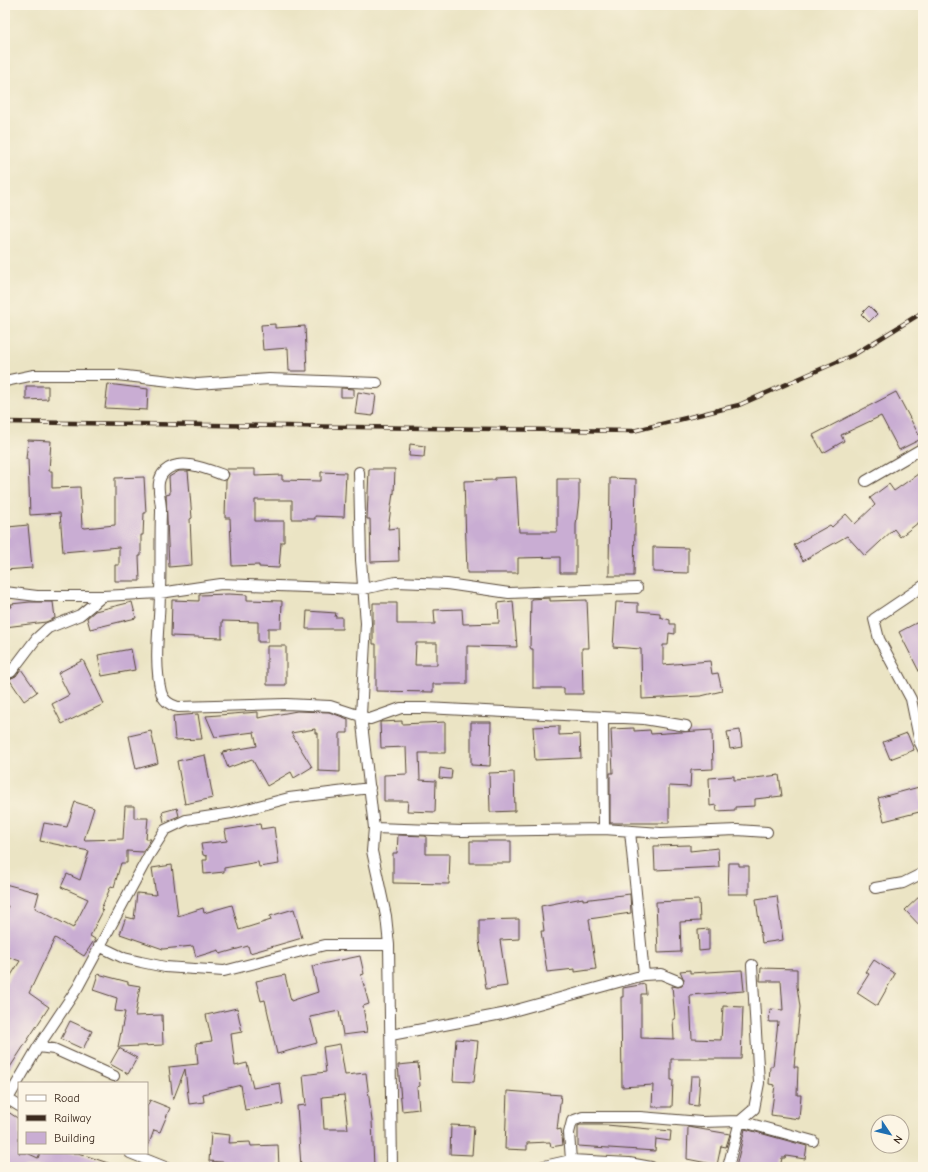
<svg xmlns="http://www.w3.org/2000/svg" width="928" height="1172" font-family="'Comic Neue',sans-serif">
  <rect width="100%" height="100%" fill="#fcf5e5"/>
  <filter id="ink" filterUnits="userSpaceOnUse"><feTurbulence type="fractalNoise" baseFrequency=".025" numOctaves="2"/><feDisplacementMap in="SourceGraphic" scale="8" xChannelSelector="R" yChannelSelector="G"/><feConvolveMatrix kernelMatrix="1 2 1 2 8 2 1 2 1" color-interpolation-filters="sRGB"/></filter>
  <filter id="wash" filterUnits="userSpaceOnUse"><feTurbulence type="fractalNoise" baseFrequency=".012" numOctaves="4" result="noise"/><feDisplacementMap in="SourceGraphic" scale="16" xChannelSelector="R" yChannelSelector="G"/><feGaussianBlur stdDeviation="0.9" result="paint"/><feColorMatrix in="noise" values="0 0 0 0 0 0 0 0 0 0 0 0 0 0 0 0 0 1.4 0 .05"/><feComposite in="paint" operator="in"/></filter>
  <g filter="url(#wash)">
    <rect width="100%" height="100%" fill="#ebe4c4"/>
    <g id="blocks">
      <path fill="#c9add3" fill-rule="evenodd" d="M869,306L877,314L869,322L861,314Z
        M275,324V328L305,326L307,371H289L288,348L263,350L261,325Z
        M108,384L148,389L147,410L105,408Z
        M26,386H48V399L26,400Z
        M341,388L354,389V397H341Z
        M358,392L376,395L373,416L355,414Z
        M896,392L921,439L899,450L881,416L841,435L844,441L823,453L813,435Z
        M28,440L51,441L49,471H52V488L80,487L82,527L85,528L115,525V478L144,477L146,513H144L143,535H141V556H139L140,581H115V565H119V547L63,552L60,513L30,515L28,459H26Z
        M410,444L425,446L424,457L409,456Z
        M226,469H255V476L282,475V480L321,481V472L346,473L344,517L315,516V519H292V500H255V521H284V542H281L279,568L259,567V565L232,566L230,518H225L226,481L229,474Z
        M369,469H395L394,494L393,493L388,529L398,528L399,561L371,562L370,519H367Z
        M179,471H188L192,518L190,519L192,565L169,567L166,495L170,494L169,477Z
        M918,474L923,481V519L900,537L894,529L865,556L847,536L803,561L794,545L830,525L832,527L846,514L855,524L875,505L870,498L889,484L894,491Z
        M516,477L519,532H557V479H579V499L576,525V573H560V557L518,558V573H467L464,481L495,480V478Z
        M610,478L636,479L634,576H609Z
        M28,525L32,568L5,570V537H9L8,527Z
        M653,547L688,548V573L653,572Z
        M229,594L247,595V600L282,601L281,628H268V642H258V622L222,621V638L171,636L172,600L199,601V595Z
        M550,598V601L587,600L589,648H582L583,694H564V688H533V649H531L530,647L531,599Z
        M513,601L517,647L467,646V684H433V692L376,691V644H373V603H397V624H435L434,610L462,609L463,624L499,623L498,603ZM416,643H437V665H415Z
        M30,602H53L55,618L46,622L5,627V607H12L11,604Z
        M132,602L136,618L90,629L87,618L95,611Z
        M616,602L638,603V611L660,613V617L670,620V624H675V634L669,633L668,645H663V665L710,661L712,674L718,673L722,691L701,696L642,699L641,649L613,647Z
        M307,611L336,613L335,617H342V629H306Z
        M920,621L923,627V679L899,632Z
        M267,646H286V685H267Z
        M131,649L135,670L102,676L98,655Z
        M83,660L104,704L62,724L52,704L69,695L58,673Z
        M21,669L37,692L24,701L9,679L16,676Z
        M297,711L329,712L348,719V733H340V772L318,771V733H315V729L291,733L312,767L294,778L291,772L267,786L252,759L228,768L222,752L257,746L254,732L215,737L206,716L258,712V718Z
        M198,714L202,739L175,740L173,716Z
        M402,721V724L445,722V753H419L420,780L436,781L435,812L407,811L408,801H384V775L407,774L406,747L381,748L380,722Z
        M471,722H491L490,766L471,765Z
        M559,726V735L580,734L581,758L535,760L533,727Z
        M634,728V731L650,730L651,734L712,730L713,769L691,770L690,787L669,786V823H610V773H613L611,729Z
        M740,730L742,747L730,749L727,732Z
        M151,731L158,763L136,769L129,736Z
        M907,733L914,750L890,759L883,742Z
        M205,755L213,798L185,804L177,761Z
        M440,768L452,770L451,779L439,778Z
        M514,772L515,811L490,812L489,773Z
        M779,775L782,796L755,799V806L735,807V810L717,811L716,805L710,806L709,778L734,776V780L755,779V778Z
        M919,787L923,811L884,821L878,798Z
        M75,802L94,808L84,840L123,839L125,806H134V818H148L146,839H151L143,852L127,851V863H121L114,887L111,886L101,909L103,911L90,936L95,939L84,956L55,938L29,993L49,1007L5,1075V985L20,961L5,956V914L8,906L5,905V884L39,893L35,908L73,928L88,899L61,887L67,874L80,880L89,851L40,841L44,823L67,827Z
        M177,808L179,816L164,822L162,812Z
        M260,824L261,829L274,827L279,864L259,867L258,862L224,868V872L204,874L203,860H207V856L203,855L201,844L227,841L225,830Z
        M398,835L426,836V854H450L449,884L393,883V853H397Z
        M470,841H511V863H470Z
        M690,845V851L718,848L719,867L655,870L654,846Z
        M729,863H739V866H749V894H728Z
        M172,865L178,916L203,908L204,913L232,905L239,930L271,920L270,916L294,909L302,938L250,953L248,946L220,954L219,950L196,957L193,946L163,949L120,934L126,917L134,919L137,893L156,895L152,868Z
        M923,893V929L905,910Z
        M630,894L631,913L589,919L596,969L575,972V969L547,972L541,931H544L541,906L583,898V900Z
        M777,896L783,940L762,943L756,899Z
        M699,900L700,921L680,922L681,952L658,953L656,902Z
        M519,919V939L500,940L507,986L486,989L479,940V920Z
        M709,929V950L699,951L698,930Z
        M360,956L364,974L361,975L369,1004L363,1006L367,1032L343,1035L339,1011L310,1017L317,1043L277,1054L265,1000L261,1001L256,981L285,975L291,1001L318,992L312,966Z
        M874,960L895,974L877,1006L857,993L869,974L866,972Z
        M761,968L797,969V986L800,1007L794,1067H798L797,1095H801L799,1119L771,1115L775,1085L769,1084L770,1066H773L778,1022H769L770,1009L783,1010L781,981H760Z
        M690,970V973L742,970L744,991L690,995L692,1039L721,1040L723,1006L743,1007L741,1059H671V1080H673L672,1107H652L653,1085L622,1087L621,997H623V988L645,984L646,994H641V1038L674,1039L673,1019H675L672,986L678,987L682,986L684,980L680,971Z
        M98,974L128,982V984L140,986L135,1016L162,1015L163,1045L118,1047L125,1012L115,1011L117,998L93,990Z
        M237,1008L242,1032L231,1034L235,1066L247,1063L253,1088L280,1083L283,1104L245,1110L241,1085L203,1094L204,1102L189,1104L185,1069L173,1100L169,1067L198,1064L196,1043L212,1041L206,1015Z
        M70,1021L92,1031L83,1049L61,1039Z
        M456,1039L478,1041L474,1082L453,1081Z
        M340,1044L345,1075L366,1073L372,1121L374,1167H301L297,1106L306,1105L303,1075L326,1072L323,1047ZM344,1095L348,1129H324L322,1097Z
        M119,1048L137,1058L128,1074L110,1064Z
        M418,1063L420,1086L417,1087L419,1109L402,1111L398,1065Z
        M691,1076H700L698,1106L689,1105Z
        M507,1091L561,1095L557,1130L561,1129L563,1145L551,1147L550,1142L527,1143V1150L505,1149Z
        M150,1100L170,1108L160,1132L154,1130L148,1147L147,1107Z
        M5,1110L19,1119V1153H27L38,1158L40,1153H78L114,1165V1167H5Z
        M451,1125L474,1126L472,1155L450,1154Z
        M580,1125H607L671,1131L670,1141L656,1139L655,1151L578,1146V1126Z
        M688,1127L730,1134L726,1147L721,1146L717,1165L687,1159Z
        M745,1129L807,1146L805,1159L786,1156L785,1158H782L780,1167H736Z
        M211,1133L230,1135L229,1143L250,1142L251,1146L278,1145L279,1167H234V1163L209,1161Z"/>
    </g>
  </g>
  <g filter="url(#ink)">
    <use href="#blocks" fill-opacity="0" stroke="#554637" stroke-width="1"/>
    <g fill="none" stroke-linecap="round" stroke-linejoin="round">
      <defs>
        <path id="minor" d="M5,381L34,375H117L197,384L269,379L377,383
          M359,472L361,560L366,623L361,715L374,828L372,851L386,916L389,945L392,1167
          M223,475C207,469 180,457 165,471C153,482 162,499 161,512C160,538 161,565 160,591C160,624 153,659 161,692C163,700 170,705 178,707L286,704L330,706L370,719L401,708H425L644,719L686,726
          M866,481L923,448
          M923,586L874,619L879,639L911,699L920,743L923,749
          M5,592L37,596H103L160,593L221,584L363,589L396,582L447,584L509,593L637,588
          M5,674L11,672L36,639L48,628L80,615L103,596
          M603,717L604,829
          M374,828L463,831L604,829L661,833L737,830L767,832
          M630,831L644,975
          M875,888L903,883L923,873
          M99,946L124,958L141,962L165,967L224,971L325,945H389
          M391,1035L502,1014L644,975L661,974L678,981
          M38,1047L54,1049L114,1076
          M8,1099L19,1106
          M5,1104L38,1047L78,987L149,855L165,830L186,820L232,813L289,798L370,788
          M130,1153L165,1167
          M571,1160L569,1133L572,1121L583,1117H640L701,1122L740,1121L813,1141
          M540,1167L571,1160L629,1163L651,1167
          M728,1167L740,1121L754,1109L759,1083L752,965"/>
      </defs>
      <use href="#minor" stroke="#554637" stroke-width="12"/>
      <use href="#minor" stroke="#fff" stroke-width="10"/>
      <defs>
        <path id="rail" d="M5,422L633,431L739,405L855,354L923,312"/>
      </defs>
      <use href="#rail" stroke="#3b2a1e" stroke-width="4.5"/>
      <use href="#rail" stroke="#fcf5e5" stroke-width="3" stroke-dasharray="9" stroke-linecap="butt"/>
    </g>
  </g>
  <rect width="928" height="1172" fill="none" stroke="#fcf5e5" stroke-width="20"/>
  <rect x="18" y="1082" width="130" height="72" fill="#fcf5e5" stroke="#afa495"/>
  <rect x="26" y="1095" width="20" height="6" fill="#ffffff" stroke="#afa495"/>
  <text x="54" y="1102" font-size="12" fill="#3b2a1e">Road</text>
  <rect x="26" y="1115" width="20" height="6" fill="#3b2a1e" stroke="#afa495"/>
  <text x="54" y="1122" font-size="12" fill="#3b2a1e">Railway</text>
  <rect x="26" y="1132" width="20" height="12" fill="#c9add3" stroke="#afa495"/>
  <text x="54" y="1142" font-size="12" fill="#3b2a1e">Building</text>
  <g transform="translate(890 1134) rotate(125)"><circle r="19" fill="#fcf5e5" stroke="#afa495"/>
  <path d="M0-3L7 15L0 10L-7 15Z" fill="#1f6fb2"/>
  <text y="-6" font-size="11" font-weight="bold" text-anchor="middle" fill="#3b2a1e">N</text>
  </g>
</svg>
